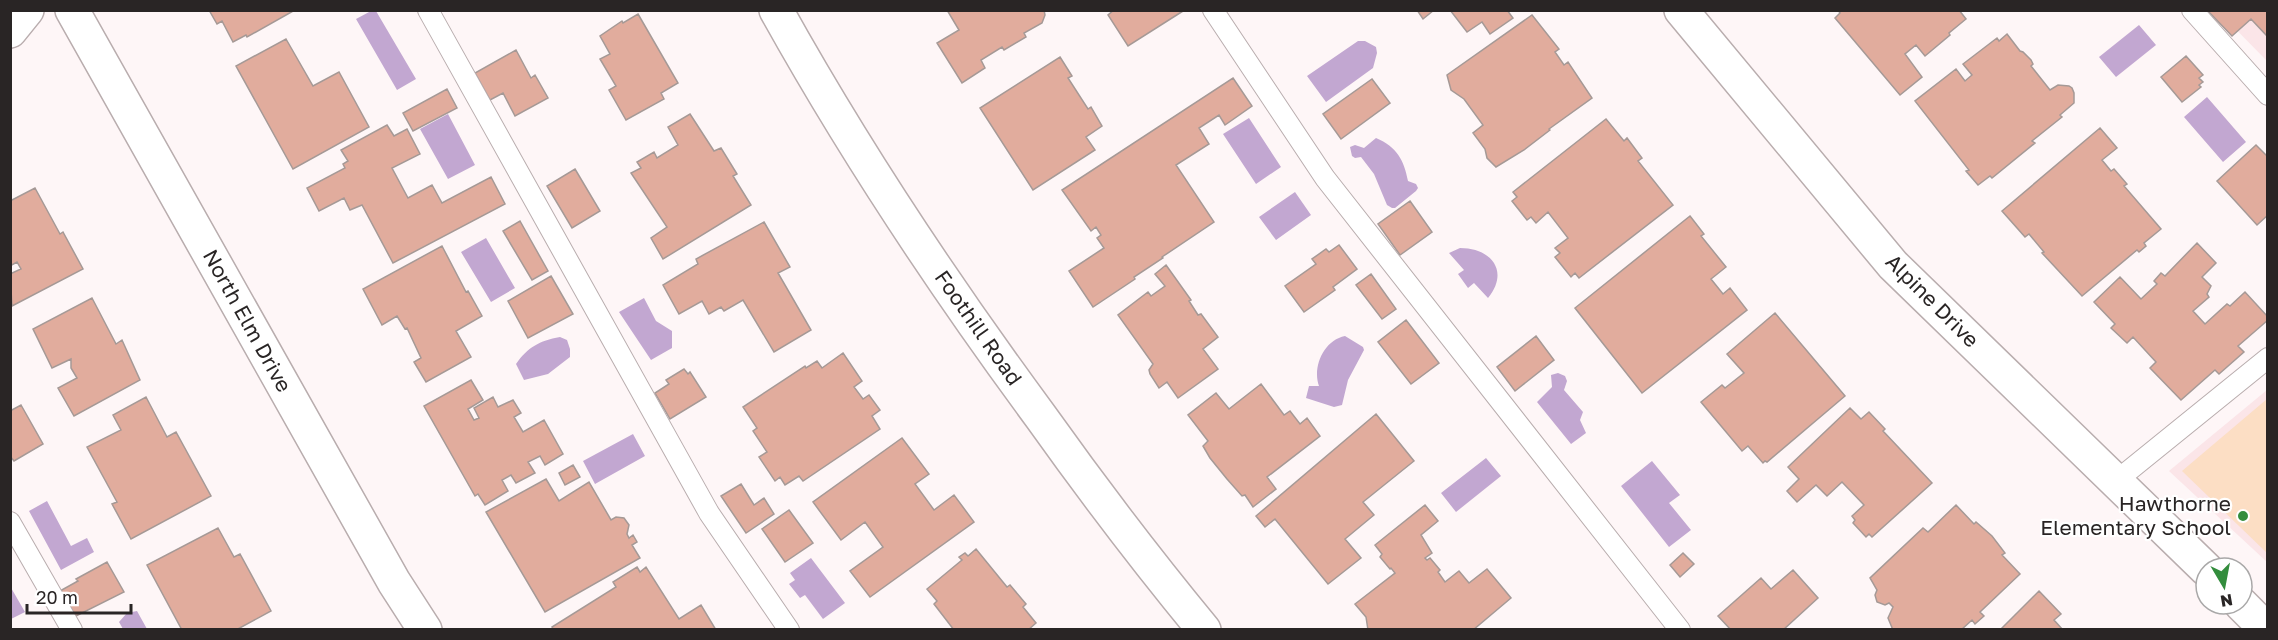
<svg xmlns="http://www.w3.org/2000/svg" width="2278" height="640" font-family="'Golos Text',sans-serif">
  <rect width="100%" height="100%" fill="#fef6f7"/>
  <path fill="#fbe5e8" d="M2218,11H2267V61Z
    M2267,390V562L2169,471Z"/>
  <path fill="#fcdec4" d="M2267,399V553L2182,471Z"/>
  <path fill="#c2a7d1" d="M371,11H376L416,79L397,90L356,19Z
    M2139,25L2156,45L2116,77L2099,57Z
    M1358,41H1365L1376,47L1377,53L1373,68L1326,102L1307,76Z
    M2207,97L2246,142L2223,162L2184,117Z
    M448,114L475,165L448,179L420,129Z
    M1249,118L1281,167L1256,184L1223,134Z
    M1376,138C1397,147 1404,160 1408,181L1416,184L1418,188L1416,191L1395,208H1392L1387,205L1374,174L1361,157L1355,158L1352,156L1350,147L1355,145L1364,148Z
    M1295,192L1311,215L1276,240L1259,217Z
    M486,238L515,288L491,302L461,252Z
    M1460,248C1491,248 1510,271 1488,298L1474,283L1468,288L1458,274L1464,270L1449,253Z
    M644,298L656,321L672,331V348L651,360L619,312Z
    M1345,336L1363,347L1364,350L1348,380L1342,405L1334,407L1306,398L1309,386H1319C1312,367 1324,340 1345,336Z
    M560,337L567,340L570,349V357L548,374L524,380L516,364C528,347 539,341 560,337Z
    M1558,373L1565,376L1567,381L1564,390L1583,412L1580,420L1586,433L1571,444L1537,402L1552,387L1551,375Z
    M633,434L645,456L595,484L583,461Z
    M1486,458L1501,476L1456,512L1441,493Z
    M1652,461L1680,495L1669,503L1691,530L1669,547L1621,486Z
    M47,501L71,546L87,538L94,552L61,570L29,511Z
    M811,558L845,603L823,619L805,595L800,598L789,584L795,580L790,573Z
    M10,586L25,612L11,619H10Z
    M137,611L147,629H123L119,622L127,613Z"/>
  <path fill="#e1ac9d" stroke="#a59996" stroke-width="1.5" d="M209,10H295L247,37L246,35L233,42L222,21L217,24Z
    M947,10H1044L1045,15L1042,23L1024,33L1026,37L1004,50L1002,47L981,60L985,68L962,83L937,43L959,30Z
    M1114,10H1182L1183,11L1128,46L1108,15Z
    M1417,10H1434L1423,19Z
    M1450,10H1507L1513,18L1490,34L1482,22L1467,32Z
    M1838,10H1959L1966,19L1949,33L1950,35L1925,56L1916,45L1905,54L1922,77L1900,95L1835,18L1840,13Z
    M2207,10H2268V37L2251,19L2232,36Z
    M638,14L678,83L661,93L664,99L626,120L609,90L616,86L600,59L610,54L600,36L622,21L623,23Z
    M1532,15L1559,49L1555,52L1564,65L1568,62L1592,98L1549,129L1550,130L1524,150L1496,167L1487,158L1485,149L1473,133L1483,125L1464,99L1451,90L1447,75Z
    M2007,34L2020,51L2023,52L2031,60L2033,64L2031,66L2050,90L2058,85L2069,86L2072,88L2074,93V103L2060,115L2062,117L2032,141L2035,143L1992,178L1990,176L1978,185L1966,171L1969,170L1915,101L1956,69L1965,81L1972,75L1963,64L1997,38L1999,41Z
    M286,39L313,86L339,72L369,127L293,169L236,66Z
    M516,50L531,78L535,75L548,98L515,116L503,93L490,100L475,73Z
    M2186,56L2203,75L2199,78L2203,82L2199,85L2201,87L2182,102L2161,77Z
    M1060,57L1072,76L1068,78L1088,109L1091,107L1102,126L1086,137L1095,150L1033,190L980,108Z
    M1233,78L1252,106L1225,125L1219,115L1199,128L1209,144L1176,165L1214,222L1162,257L1163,258L1134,277L1135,279L1093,307L1069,271L1104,248L1097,238L1101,235L1096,227L1091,231L1062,190Z
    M1372,79L1390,103L1341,139L1323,114Z
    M447,89L457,108L413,131L403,113Z
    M690,114L714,151L721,148L737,174L733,176L751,205L663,259L651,238L667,227L631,173L641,168L637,162L654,152L657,158L678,145L668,127Z
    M1606,119L1624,141L1627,138L1642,158L1638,161L1673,205L1579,278L1575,273L1571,277L1555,257L1560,253L1555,248L1568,238L1548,212L1536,223L1531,217L1527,220L1512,201L1517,197L1513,192Z
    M387,125L394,136L407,129L420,154L392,168L408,198L432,185L442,203L491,177L505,204L393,263L362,205L350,210L344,198L319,211L307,188L345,168L343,164L348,161L341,150Z
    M2100,128L2117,148L2102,160L2111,171L2114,169L2127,184L2124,186L2161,229L2144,243L2146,246L2139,252L2137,250L2082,296L2042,253L2044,252L2029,234L2025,237L2002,211Z
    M2256,145L2268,157V215L2257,225L2217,181Z
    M575,169L600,211L572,228L547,186Z
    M35,188L60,234L63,232L83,269L12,306L10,274L21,269L17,262L10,266V201Z
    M1410,201L1432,232L1400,255L1378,224Z
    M1690,216L1704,234L1701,236L1726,267L1711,279L1723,294L1730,288L1747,310L1642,393L1575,308Z
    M520,221L548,271L532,280L503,231Z
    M764,222L790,267L778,273L811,330L774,352L743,300L724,311L721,307L709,314L702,301L679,314L663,285L698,264L696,259Z
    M2197,243L2216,263L2202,277L2211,286L2207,294L2209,297L2193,311L2205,324L2227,304L2230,306L2245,292L2268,317V320L2238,346L2244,352L2219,374L2215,370L2181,400L2150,368L2156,362L2133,337L2127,343L2111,328L2115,324L2094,302L2120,277L2141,299L2157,284L2154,281L2161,273L2165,276Z
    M1339,245L1357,269L1333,287L1335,290L1304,312L1285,286L1316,264L1312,259L1326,249L1329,252Z
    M442,246L466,292L468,291L482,316L456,331L471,357L426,382L414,362L421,358L407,328L405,329L397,316L382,325L363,289Z
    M1166,265L1191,300L1189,301L1198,315L1201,314L1218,337L1203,349L1218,369L1178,398L1167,382L1159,388L1150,374L1149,370L1153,364L1118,315L1148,292L1151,296L1165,286L1155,274Z
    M1371,274L1396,309L1382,319L1356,285Z
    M551,276L573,314L528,338L508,301Z
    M92,298L116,344L122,340L140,380L74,416L58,388L77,378L71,368V359L52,368L33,329Z
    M1775,313L1845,396L1767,462L1765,461L1763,463L1748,446L1742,451L1701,402L1722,385L1725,388L1744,373L1727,354Z
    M1406,320L1439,363L1411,384L1378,342Z
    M1536,336L1554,360L1515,391L1497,367Z
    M843,353L862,381L854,387L863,399L869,395L880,410L872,416L880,429L803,481L799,476L785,485L780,477L775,481L759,457L767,452L753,431L757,428L743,407L805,366L806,368L817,361L822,368Z
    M684,369L688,374L690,372L706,397L670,419L655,393L669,384L666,380Z
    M471,380L483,400L468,409L474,420L479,418L474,408L493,397L498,407L513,400L521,413L514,417L523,432L544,420L563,454L545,465L540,456L528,462L535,473L516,483L511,475L502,480L508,491L485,505L478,494L475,496L424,406Z
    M1261,384L1284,415L1290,411L1300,424L1307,418L1320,436L1267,477L1276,489L1253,507L1245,495L1242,496L1227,479L1210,458L1203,446L1208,441L1188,415L1216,393L1229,409Z
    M146,397L167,437L176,432L211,496L131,539L112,504L117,502L87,447L121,430L113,415Z
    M21,405L43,444L14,461L10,456V411Z
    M1850,408L1861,419L1869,412L1885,429L1883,431L1932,483L1872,537L1869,534L1866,537L1853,523L1855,520L1852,516L1864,505L1842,482L1827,496L1816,485L1797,502L1787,491L1799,479L1788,467Z
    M1376,414L1414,461L1363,502L1374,515L1345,539L1361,558L1328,584L1275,519L1265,527L1256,516Z
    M902,438L929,474L915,484L934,510L954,495L974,522L870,597L850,571L883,547L865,522L841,540L813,502Z
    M573,465L580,477L565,485L559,473Z
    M546,479L559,501L589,482L611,520L616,517L624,518L629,525L627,534L629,538L633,535L637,542L632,545L640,558L545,612L486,512Z
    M741,484L754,505L764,498L774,514L746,533L721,496Z
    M1425,505L1438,521L1421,535L1432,553L1425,558L1427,560L1430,558L1440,570L1438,572L1445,582L1459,571L1469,583L1487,569L1511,598L1473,630H1368L1366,617L1355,604L1395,573L1391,568L1390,569L1380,557L1382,554L1375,545Z
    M1956,505L1974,524L1976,522L1992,536L2005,553L2002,555L2020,574L1980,612L1984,616L1975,624L1972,620L1961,630H1893L1888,618L1893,607L1889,603L1885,605L1877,602L1875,595L1877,590L1870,578L1923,528L1928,532Z
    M789,510L813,543L785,562L762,529Z
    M218,528L234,557L240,554L271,611L236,630H182L147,565Z
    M976,549L1007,587L1010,585L1026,604L1023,607L1036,623L1028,630H954L934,604L937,601L927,589L962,560L959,557L965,553L968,556Z
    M1683,553L1694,564L1680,577L1670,565Z
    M107,562L124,592L72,618L58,592L78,581L76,579Z
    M637,567L640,572L646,567L679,619L701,605L716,630H554L552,627L616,587L613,582Z
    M1793,570L1818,598L1783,630H1731L1718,616L1761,578L1771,589Z
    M2039,591L2061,614L2054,620L2063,630H2000Z"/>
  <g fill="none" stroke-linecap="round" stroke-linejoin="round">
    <defs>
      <path id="lane" d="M428,10L709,513L789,630
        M1213,10L1325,178L1680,630
        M2192,10L2268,95
        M2116,481L2268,358
        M10,522L72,630"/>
      <path id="street" d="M72,10L394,582L425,630
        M776,10C855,152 945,287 1041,417C1093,490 1147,561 1204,630
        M1681,10L1893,265L2206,569
        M10,31L27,10
        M2241,604L2267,630"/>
    </defs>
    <use href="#lane" stroke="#b9adae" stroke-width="22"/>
    <use href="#street" stroke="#b9adae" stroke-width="36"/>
    <use href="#lane" stroke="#fff" stroke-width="20"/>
    <use href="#street" stroke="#fff" stroke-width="33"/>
  </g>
  <circle fill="#338d3d" stroke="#fff" stroke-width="2" cx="2243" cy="516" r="6"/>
  <g text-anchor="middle" stroke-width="4.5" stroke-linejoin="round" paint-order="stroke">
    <g font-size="21" fill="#292525" stroke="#fff">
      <text transform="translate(1932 301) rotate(45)" y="7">Alpine Drive</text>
      <text transform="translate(247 321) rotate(61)" y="7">North Elm Drive</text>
      <text transform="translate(978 328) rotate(55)" y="7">Foothill Road</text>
    </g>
    <g font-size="21" fill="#292525" stroke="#fff" text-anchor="end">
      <text x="2231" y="511">Hawthorne<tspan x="2231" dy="24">Elementary School</tspan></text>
    </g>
  </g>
  <rect width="2278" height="640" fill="none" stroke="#292525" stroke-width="24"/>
  <g transform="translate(2224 586) rotate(170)"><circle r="28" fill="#ffffff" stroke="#a9a8a8" stroke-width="1.5"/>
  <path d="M0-4.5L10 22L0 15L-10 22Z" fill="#338d3d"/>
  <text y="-9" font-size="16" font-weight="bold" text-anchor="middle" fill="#292525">N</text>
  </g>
  <path d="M27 604v9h104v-9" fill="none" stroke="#292525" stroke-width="3"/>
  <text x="36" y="604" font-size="18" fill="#292525" stroke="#ffffff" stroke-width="4.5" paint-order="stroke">20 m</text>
</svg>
